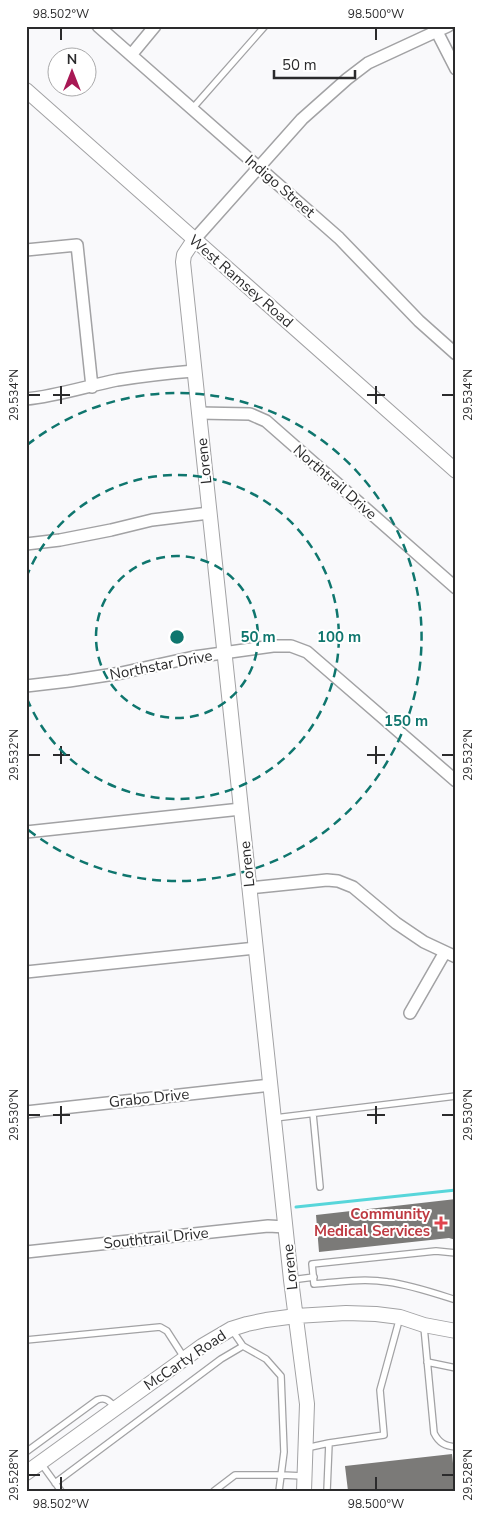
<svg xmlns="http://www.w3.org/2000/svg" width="482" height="1517" font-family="'Nunito Sans',sans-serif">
  <rect width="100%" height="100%" fill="#f9f9fb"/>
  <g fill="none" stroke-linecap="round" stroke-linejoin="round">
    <path stroke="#58d6da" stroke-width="3" d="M296,1207L456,1190"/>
  </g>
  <path fill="#7b7a78" d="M456,1199V1240L449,1238L319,1252L316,1215Z
    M452,1454L456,1491H348L345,1466Z"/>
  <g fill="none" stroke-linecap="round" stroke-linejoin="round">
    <defs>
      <path id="service" d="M192,109L265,26
        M313,1114L320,1187
        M275,1118L456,1096
        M456,1253L436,1251L312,1264L314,1284C338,1282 364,1278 388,1282C411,1285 434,1293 456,1300
        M291,1280L314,1277
        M424,1327L434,1433C439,1443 445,1446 456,1447
        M232,1330L243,1346
        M26,1340L160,1327L167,1331L185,1359
        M427,1362L456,1368
        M306,1448L329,1443L384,1435L380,1390L400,1317
        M26,1452L97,1400C106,1396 110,1402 116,1408
        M40,1462L61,1491
        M55,1483L221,1359L243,1346L266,1359L281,1376L284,1452L279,1491
        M214,1491L235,1475H282L303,1476
        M327,1491L329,1443"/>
      <path id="minor" d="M98,26L339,238L419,321L456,354
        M434,26L456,69
        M131,55L155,26
        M194,240L302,119L347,79L368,63L448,26
        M26,250L77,245L92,387
        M26,399C57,396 87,386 117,380C143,376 168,373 194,371
        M199,413L250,414L266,421L456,588
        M26,544L60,540L111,530L152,520L209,513
        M26,686L69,681L121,673L194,657L273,646H291L307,652L456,781
        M26,832L241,809
        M249,888L327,880L338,881L353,887L396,923L424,942L456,957
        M26,972L256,948
        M410,1013L445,952
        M26,1112L271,1085
        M26,1252L268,1226L286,1227"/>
      <path id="tertiary" d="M26,90L456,471
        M194,240L184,255L183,262L291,1280L307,1404L304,1491
        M26,1473L202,1346L231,1329L247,1324L266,1320L296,1316L346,1313L376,1314L400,1317L424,1325L456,1331"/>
    </defs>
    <use href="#service" stroke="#a2a2a4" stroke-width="8"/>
    <use href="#minor" stroke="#a2a2a4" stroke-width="14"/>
    <use href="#tertiary" stroke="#a2a2a4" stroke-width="16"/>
    <use href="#service" stroke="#fff" stroke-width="5.5"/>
    <use href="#minor" stroke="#fff" stroke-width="11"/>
    <use href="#tertiary" stroke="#fff" stroke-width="14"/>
  </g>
  <path fill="none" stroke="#2b2b2c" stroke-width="2" d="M61,28V40M376,28V40M61,386V404M376,386V404M28,395H40M53,395H70M367,395H385M442,395H454M61,746V764M376,746V764M28,755H40M53,755H70M367,755H385M442,755H454M61,1106V1124M376,1106V1124M28,1115H40M53,1115H70M367,1115H385M442,1115H454M28,1475H40M442,1475H454M61,1477V1490M376,1477V1490"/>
  <g fill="none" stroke="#0f766e" stroke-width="2.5" stroke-dasharray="9 6">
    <circle cx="177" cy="637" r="81"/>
    <path d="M26 578A162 162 0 1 1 26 696"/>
    <path d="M27 445A244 244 0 1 1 27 829"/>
  </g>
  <path fill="#e0444e" stroke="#fff" stroke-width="2" d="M438.5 1215.5h5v5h5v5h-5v5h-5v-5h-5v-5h5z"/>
  <g text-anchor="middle" stroke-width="4" stroke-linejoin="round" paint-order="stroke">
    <g font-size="15" fill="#2b2b2c" stroke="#fff">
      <text transform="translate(280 186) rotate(41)" y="5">Indigo Street</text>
      <text transform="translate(241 281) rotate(41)" y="5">West Ramsey Road</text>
      <text transform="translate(204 461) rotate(-96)" y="5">Lorene</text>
      <text transform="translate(335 482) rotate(41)" y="5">Northtrail Drive</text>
      <text transform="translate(161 665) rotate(-11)" y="5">Northstar Drive</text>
      <text transform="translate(247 864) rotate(-96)" y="5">Lorene</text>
      <text transform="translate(149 1098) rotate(-6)" y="5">Grabo Drive</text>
      <text transform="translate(156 1238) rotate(-6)" y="5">Southtrail Drive</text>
      <text transform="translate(290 1267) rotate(-96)" y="5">Lorene</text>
      <text transform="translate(185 1360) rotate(-34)" y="5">McCarty Road</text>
    </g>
    <g font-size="15" font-weight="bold" fill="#be3a42" stroke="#fff" text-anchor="end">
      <text x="430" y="1219">Community<tspan x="430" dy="17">Medical Services</tspan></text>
    </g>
  </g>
  <circle cx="177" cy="637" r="8" fill="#0f766e" stroke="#fff" stroke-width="2.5"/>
  <g font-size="15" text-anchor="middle" font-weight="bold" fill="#0f766e" stroke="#fff" stroke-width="4" stroke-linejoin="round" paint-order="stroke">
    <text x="258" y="642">50 m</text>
    <text x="339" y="642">100 m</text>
    <text x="406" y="726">150 m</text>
  </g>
  <rect width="482" height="1517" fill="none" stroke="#ffffff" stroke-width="55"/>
  <g transform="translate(72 72)"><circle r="24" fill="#ffffff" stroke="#aaaaab"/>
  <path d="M0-4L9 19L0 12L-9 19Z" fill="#a81855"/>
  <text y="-8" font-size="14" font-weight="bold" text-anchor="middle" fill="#2b2b2c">N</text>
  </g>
  <path d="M274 70v8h81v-8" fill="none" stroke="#2b2b2c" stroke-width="2.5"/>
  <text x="282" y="70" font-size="15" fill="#2b2b2c" stroke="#ffffff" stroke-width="4" paint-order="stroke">50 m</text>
  <rect x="28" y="28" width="426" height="1462" fill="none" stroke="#2b2b2c" stroke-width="2"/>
  <g font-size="12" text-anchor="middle" fill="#2b2b2c">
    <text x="61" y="18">98.502°W</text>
    <text x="376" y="18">98.500°W</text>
    <text transform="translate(14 395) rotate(-90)" y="4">29.534°N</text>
    <text transform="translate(468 395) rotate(-90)" y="4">29.534°N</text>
    <text transform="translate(14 755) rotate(-90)" y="4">29.532°N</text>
    <text transform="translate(468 755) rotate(-90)" y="4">29.532°N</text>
    <text transform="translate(14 1115) rotate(-90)" y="4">29.530°N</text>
    <text transform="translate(468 1115) rotate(-90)" y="4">29.530°N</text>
    <text transform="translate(14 1475) rotate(-90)" y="4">29.528°N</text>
    <text transform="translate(468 1475) rotate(-90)" y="4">29.528°N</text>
    <text x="61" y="1508">98.502°W</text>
    <text x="376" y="1508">98.500°W</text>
  </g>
</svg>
